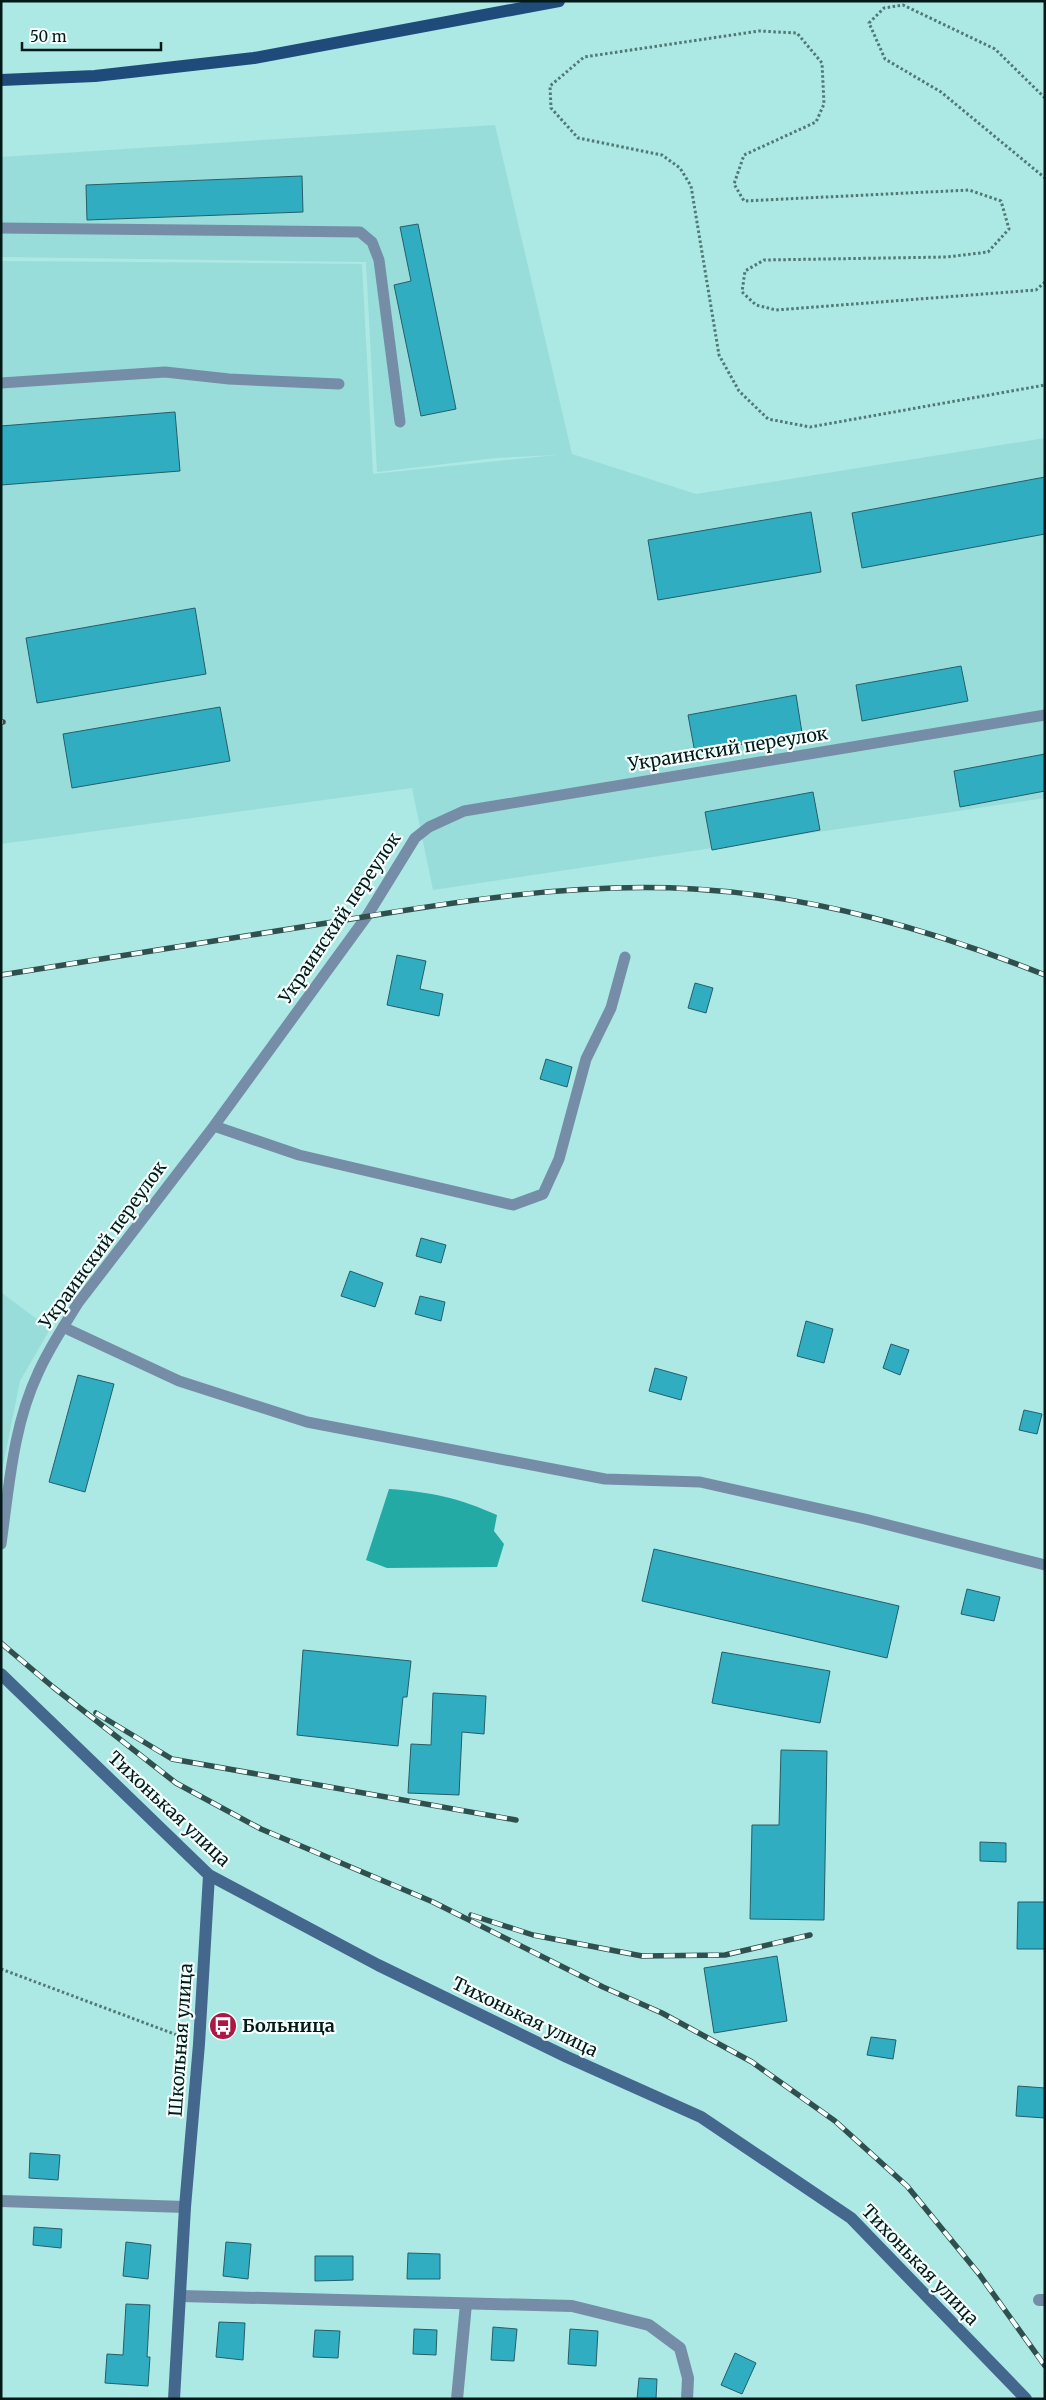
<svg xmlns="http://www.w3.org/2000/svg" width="1046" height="2400" font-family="Merriweather,serif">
  <rect width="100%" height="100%" fill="#ace8e4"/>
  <path fill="#98ddd9" d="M495,125L572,454L696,494L1045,438V798L433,890L412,788L1,844V261L362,264L373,474L557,455L495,458L377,472L366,262L1,257V157Z
    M2,1293L50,1329L20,1381L1,1476Z"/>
  <path fill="#23aaa5" d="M389,1489C431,1492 459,1498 497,1515L494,1531L504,1544L497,1567L387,1568L366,1560Z"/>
  <path fill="#31adc2" stroke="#265e68" d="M302,176L303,212L87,220L86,185Z
    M418,224L456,409L421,416L394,285L411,281L400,227Z
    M175,412L180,471L1,485V426Z
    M1045,477V534L862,568L852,513Z
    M811,512L821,572L658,600L648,540Z
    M195,608L206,674L37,703L26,638Z
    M961,666L968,701L862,721L856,685Z
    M796,695L802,733L695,753L688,715Z
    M220,707L230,761L72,788L63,734Z
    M1045,754V791L960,807L954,771Z
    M813,792L820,830L712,850L705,812Z
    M397,955L426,961L420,989L443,994L439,1016L387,1005Z
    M695,983L713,988L706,1013L688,1008Z
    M546,1059L572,1067L567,1087L540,1079Z
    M421,1238L446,1245L441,1263L416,1256Z
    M350,1271L383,1283L375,1307L341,1296Z
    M420,1296L445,1302L441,1321L415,1314Z
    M806,1321L833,1329L824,1363L797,1356Z
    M891,1344L909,1350L900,1375L883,1368Z
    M655,1368L687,1377L681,1400L649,1391Z
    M78,1375L114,1384L85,1492L49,1482Z
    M1024,1410L1042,1414L1037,1434L1019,1430Z
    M654,1549L899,1606L887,1658L642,1601Z
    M967,1589L1000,1597L994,1621L961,1614Z
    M303,1650L411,1661L407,1697H403L398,1746L297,1735Z
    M722,1652L830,1671L820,1723L712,1703Z
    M433,1693L486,1696L484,1734L462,1732L459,1795L408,1793L411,1744L431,1745Z
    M781,1750L827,1751L824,1920L750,1919L752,1825H779Z
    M980,1842L1006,1843V1862L980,1861Z
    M1018,1902H1045V1949H1017Z
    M777,1956L787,2021L714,2033L704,1968Z
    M871,2037L896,2040L893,2059L867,2055Z
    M1018,2086L1045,2088V2118L1016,2116Z
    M30,2153L60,2155L58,2180L29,2178Z
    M34,2227L62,2229L61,2248L33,2245Z
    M126,2242L151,2245L148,2279L123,2276Z
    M226,2242L251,2244L248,2279L223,2276Z
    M408,2253L440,2254V2279H407Z
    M315,2256H353V2280L315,2281Z
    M126,2304L150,2305L147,2357H150L148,2386L105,2383L107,2354L123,2355Z
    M219,2322L245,2323L243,2360L216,2357Z
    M493,2327L517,2329L514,2361L491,2360Z
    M414,2329L437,2330L436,2355L413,2354Z
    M570,2329L598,2331L596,2366L568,2364Z
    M315,2330L340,2331L338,2358L313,2357Z
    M735,2353L756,2363L742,2394L721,2385Z
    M639,2378L657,2379L656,2399H637Z"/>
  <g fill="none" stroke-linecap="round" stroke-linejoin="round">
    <path stroke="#507875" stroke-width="3" stroke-dasharray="2.5 2.5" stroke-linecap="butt" d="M1045,98L995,49L903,5L884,8L869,23L885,59L941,92L1045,178
      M1045,282L1036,290L776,310L756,305L742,292L745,271L764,260L947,257L988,252L1009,229L1001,201L969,190L744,201L734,184L744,155L816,122L824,104L822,63L797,33L759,31L584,57L550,86L551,108L578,138L662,155L680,168L691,186L719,355L739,391L768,419L810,427L1045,385
      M1,1969L185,2038"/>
    <path stroke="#758da7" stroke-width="11" d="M1,228L360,232L372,242L379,260L400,422
      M1,383L165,372L229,379L339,384
      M214,1126L299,1155L513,1205L543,1194L559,1159L586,1059L611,1008L625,957
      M63,1327L179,1381L307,1422L605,1479L700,1482L865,1519L1045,1565
      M1,1544C9,1487 13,1426 38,1373C49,1348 64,1326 78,1303L214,1126L367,916L415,838L429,827L464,811L1045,715"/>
    <path stroke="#758da7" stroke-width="12" d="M1,2201L185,2207
      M181,2296L572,2306L649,2325L680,2348L688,2378L687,2399
      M1039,2300H1045
      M457,2399L466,2304"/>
    <path stroke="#44678d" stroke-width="12" d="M1,1674L209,1875L378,1965L567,2057L701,2117L851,2218L1026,2399
      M174,2399L185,2207L199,2044L209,1875"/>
    <path stroke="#1e4b79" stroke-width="12" d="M1,80L95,76L254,58L559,1"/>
    <defs>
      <path id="rail" d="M1,722H3
        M1,975C112,957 222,940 333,922C452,902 573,882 694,889C815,896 932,930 1045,975
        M1,1643L53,1687L176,1783L261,1829L433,1902L603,1987L662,2013L752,2062L835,2121L907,2186L979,2274L1045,2366
        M96,1713L172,1759L516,1820
        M471,1915L533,1935L642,1956L725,1955L810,1935"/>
    </defs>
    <use href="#rail" stroke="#30504f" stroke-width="5.5"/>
    <use href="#rail" stroke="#f3fefd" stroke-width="4" stroke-dasharray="11" stroke-linecap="butt"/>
  </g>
  <defs>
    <symbol id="bus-disc" viewBox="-11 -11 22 22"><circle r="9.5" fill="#ac1844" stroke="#f3fefd"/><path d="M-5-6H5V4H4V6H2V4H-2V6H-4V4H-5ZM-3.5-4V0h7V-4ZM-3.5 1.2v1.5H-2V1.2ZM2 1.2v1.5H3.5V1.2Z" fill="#fff"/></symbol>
  </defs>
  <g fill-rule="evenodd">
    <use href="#bus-disc" x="207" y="2010" width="32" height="32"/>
  </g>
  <g text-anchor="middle" stroke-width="4.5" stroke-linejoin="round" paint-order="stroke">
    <g font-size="18" fill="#021918" stroke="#f3fefd">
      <text transform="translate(728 749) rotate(-9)" y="6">Украинский переулок</text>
      <text transform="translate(340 918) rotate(-56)" y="6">Украинский переулок</text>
      <text transform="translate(103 1245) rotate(-54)" y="6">Украинский переулок</text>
      <text transform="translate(169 1809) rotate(43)" y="6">Тихонькая улица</text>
      <text transform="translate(525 2017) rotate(26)" y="6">Тихонькая улица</text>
      <text transform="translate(181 2040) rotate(-86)" y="6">Школьная улица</text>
      <text transform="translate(920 2265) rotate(46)" y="6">Тихонькая улица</text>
    </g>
    <g font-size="18" font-weight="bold" fill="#021918" stroke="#f3fefd" text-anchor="start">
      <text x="242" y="2032">Больница</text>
    </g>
  </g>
  <rect width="1046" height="2400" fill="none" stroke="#021918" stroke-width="5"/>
  <path d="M22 42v8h139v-8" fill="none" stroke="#021918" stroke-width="2.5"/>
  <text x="30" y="42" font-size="15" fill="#021918" stroke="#f3fefd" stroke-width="4" paint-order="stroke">50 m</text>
</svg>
